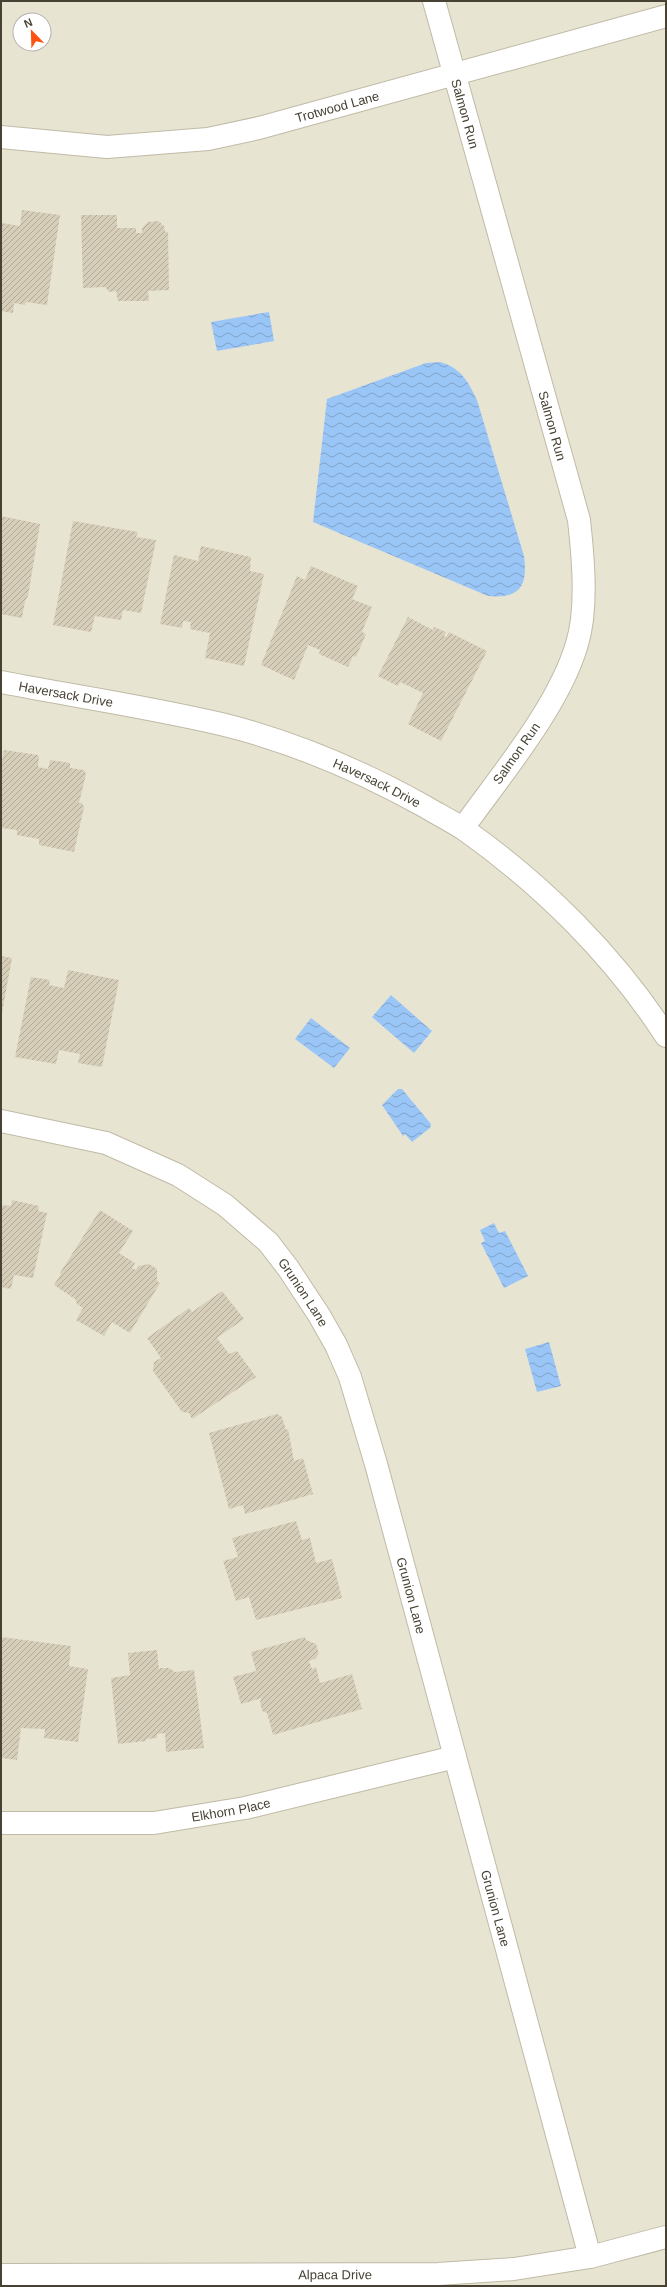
<svg xmlns="http://www.w3.org/2000/svg" width="667" height="2287" font-family="Helvetica,sans-serif">
  <defs>
    <pattern id="water-waves" width="16" height="10" patternUnits="userSpaceOnUse"><rect width="16" height="10" fill="#9ac6f7"/><path d="M0 5q4-4 8 0t8 0" fill="none" stroke="#7fa2c9"/></pattern>
    <pattern id="building-hatch" width="6" height="6" patternUnits="userSpaceOnUse"><rect width="6" height="6" fill="#d7ceb9"/><path d="M-1 1l2-2M0 6l6-6M5 7l2-2" fill="none" stroke="#b0a997"/></pattern>
  </defs>
  <rect width="100%" height="100%" fill="#f4f1e4"/>
  <path fill="#e8e4d2" fill-rule="evenodd" d="M1,1H666V2286H1ZM20,20H44V44H20Z"/>
  <path fill="url(#water-waves)" d="M269,312L274,341L217,351L211,322Z
    M440,362C461,368 468,381 477,400L524,556C528,586 520,599 488,596L313,522L327,399L426,363Z
    M391,995L432,1031L414,1053L372,1017Z
    M311,1018L350,1048L334,1068L295,1039Z
    M398,1089H402L431,1124L430,1128L412,1142L405,1134L403,1136L382,1105Z
    M494,1223L499,1233L505,1231L528,1276L504,1288L481,1243L485,1241L480,1230Z
    M549,1342L561,1386L537,1392L525,1349Z"/>
  <path fill="url(#building-hatch)" d="M22,210L60,215L47,305L26,302L25,305L14,303L13,313L1,311V223L20,226Z
    M81,215H117V228H136V233H142V228L148,222L158,221L164,226L165,232H168L169,290L148,291L149,301H118L116,291L109,292L105,287L83,288Z
    M1,516L40,524L28,596L25,601L22,618L1,614Z
    M73,521L138,532L136,537L156,540L141,613L123,610L121,620L95,616L91,632L53,625Z
    M201,546L251,557L250,571L264,574L244,666L205,658L210,633L190,629L191,622L183,621L182,628L160,624L174,555L198,561Z
    M311,566L358,586L352,599L372,607L362,632L366,634L356,657L353,656L348,667L319,654L320,650L308,645L294,680L261,665L297,576L305,580Z
    M408,617L433,630L434,627L446,632L444,636L446,637L449,632L487,651L441,741L408,724L423,693L400,682L398,686L378,676Z
    M4,750L38,755L39,757L38,767L48,769L50,760L70,763V768L84,770L86,774L79,803H82L84,807L74,852L39,845V839L17,835V830L1,828V766Z
    M1,956L12,958L2,1013H1Z
    M68,970L119,980L102,1067L78,1063L80,1054L59,1050L56,1064L15,1057L31,977L50,980L49,985L64,988Z
    M12,1200L39,1206L38,1211L47,1213L33,1278L14,1275L11,1289L1,1287V1205L11,1206Z
    M100,1210L133,1231L119,1253L135,1263L132,1268L136,1270L138,1266L149,1264L157,1269V1281L160,1283L130,1333L112,1322L104,1336L76,1320L83,1308L77,1304L75,1299L54,1285L61,1274L60,1273Z
    M222,1291L244,1319L217,1338L229,1354L237,1351L256,1377L192,1419L189,1413L182,1412L153,1371L154,1362L161,1358L147,1338L189,1308L192,1312Z
    M277,1414L282,1417L286,1430L288,1429L294,1461L303,1458L313,1494L245,1514L243,1505L229,1509L209,1433Z
    M296,1521L302,1540L310,1538L316,1563L332,1559L342,1598L256,1620L249,1597L236,1601L223,1561L238,1557L232,1538Z
    M1,1637L71,1646L69,1666L88,1669L78,1742L44,1738L45,1729L21,1728L17,1760L1,1758Z
    M305,1637L306,1640L316,1644L319,1654L315,1659L309,1661L312,1669L316,1667L320,1683L352,1674L362,1709L273,1735L267,1713L262,1711L260,1701L262,1698L241,1704L233,1677L256,1671L251,1652Z
    M157,1650L159,1670L160,1668H169L175,1672L194,1670L204,1748L166,1752L165,1733L157,1734V1738L146,1739V1741L118,1744L111,1678L130,1675L128,1653Z"/>
  <g fill="none" stroke-linecap="round" stroke-linejoin="round">
    <defs>
      <g id="minor">
        <path id="s1" d="M434,1L579,520C583,557 588,608 577,644C559,706 501,775 463,828"/>
        <path id="s2" d="M1,137L107,147L208,139L259,128L666,16"/>
        <path id="s3" d="M1,682C74,696 148,707 221,724C291,741 361,771 424,806C437,814 452,821 465,830C543,885 614,956 666,1036"/>
        <path id="s4" d="M1,1121L106,1143L178,1175L225,1205L268,1242L288,1268L319,1315L336,1345L350,1377L376,1464L590,2257"/>
        <path id="s5" d="M1,1823H154L245,1808L455,1757"/>
        <path id="s6" d="M1,2275L438,2274L514,2269L590,2257L666,2237"/>
      </g>
    </defs>
    <use href="#minor" stroke="#c0baa6" stroke-width="24"/>
    <use href="#minor" stroke="#fff" stroke-width="22"/>
  </g>
  <g text-anchor="middle" stroke-width="3" stroke-linejoin="round" paint-order="stroke">
    <g font-size="13" fill="#474234" stroke="#fff">
      <text dy="5" stroke="none"><textPath href="#s2" startOffset="341">Trotwood Lane</textPath></text>
      <text dy="5" stroke="none"><textPath href="#s1" startOffset="117">Salmon Run</textPath></text>
      <text dy="5" stroke="none"><textPath href="#s1" startOffset="441">Salmon Run</textPath></text>
      <text dy="5" stroke="none"><textPath href="#s3" startOffset="66">Haversack Drive</textPath></text>
      <text transform="translate(516 753) rotate(-55)" y="5">Salmon Run</text>
      <text dy="5" stroke="none"><textPath href="#s3" startOffset="391">Haversack Drive</textPath></text>
      <text dy="5" stroke="none"><textPath href="#s4" startOffset="360">Grunion Lane</textPath></text>
      <text dy="5" stroke="none"><textPath href="#s4" startOffset="684">Grunion Lane</textPath></text>
      <text dy="5" stroke="none"><textPath href="#s5" startOffset="231">Elkhorn Place</textPath></text>
      <text dy="5" stroke="none"><textPath href="#s4" startOffset="1008">Grunion Lane</textPath></text>
      <text dy="5" stroke="none"><textPath href="#s6" startOffset="334">Alpaca Drive</textPath></text>
    </g>
  </g>
  <rect width="667" height="2287" fill="none" stroke="#474234" stroke-width="4"/>
  <g transform="translate(32 32) rotate(337)"><circle r="19" fill="#ffffff" stroke="#b5b3ae"/>
  <path d="M0-3L7 15L0 10L-7 15Z" fill="#ff5110"/>
  <text y="-6" font-size="11" font-weight="bold" text-anchor="middle" fill="#474234">N</text>
  </g>
</svg>
